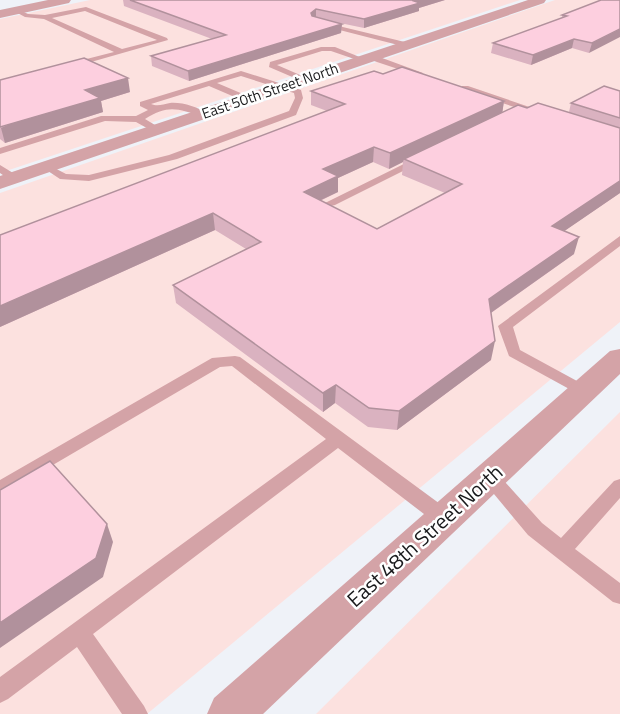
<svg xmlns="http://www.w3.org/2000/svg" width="620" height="714" font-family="'Titillium Web',sans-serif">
  <rect width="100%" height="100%" fill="#eff2f8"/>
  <path fill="#fce1df" d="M90,0H520L0,173V19Z
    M555,0H620V322L147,714H0V193Z
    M620,412V714H316Z"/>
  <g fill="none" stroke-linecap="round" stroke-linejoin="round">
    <path fill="#d4a3a7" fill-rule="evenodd" d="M86,7L167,38L168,40L70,68H67V64L114,52L44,19L25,17L12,10L15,8L28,14L45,15ZM85,11L157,40L122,49L52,18Z
      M322,22L409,43L410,45L406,47L320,25Z
      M321,47H335L367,60L363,62L331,51H322L277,65L307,78L308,80L304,82L269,67L270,62Z
      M368,55H374L423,73L416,75L368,59Z
      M241,71L301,90L303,98L296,115L177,159L89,181L60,179L42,167L47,164L66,174L89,175L169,155L289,111L295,98L294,93L241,76L217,83L250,97V101H244L209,86L151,104C158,107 163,104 170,103C182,102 198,107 208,114L203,117C178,109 169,104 145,119L160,128V132H154L136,122L105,121L0,154V148L101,116H136L148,110L140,106V102Z
      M462,86H468L550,114L542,116L462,90Z
      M418,157L427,159L335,205L331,206L325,203Z
      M0,165L18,176V180H10L0,173Z
      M620,236V246L513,327L520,350L588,387L590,391L588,395L582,396L509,356L498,326Z
      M235,356L240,357L451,512L453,518L451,524L444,526L437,524L338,448L93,634L144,706L148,714H122L77,647L8,699L0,703V677L326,439L232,366L220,367L0,496V480L212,358Z
      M490,470L496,472L542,523L561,538L614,481L620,479V498L575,549L620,583V604L613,602L528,535L484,482L481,477L484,472Z"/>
    <path fill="#d4a3a7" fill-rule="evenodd" d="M48,0H71L69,3L0,18V10Z
      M528,0H546L544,3L0,189V176Z
      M620,349V374L263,714H207L214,698L610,351Z"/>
  </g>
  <path fill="#dab2c0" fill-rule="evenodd" d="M123,0H445L419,8V11L364,28L340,23L342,24L341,33L189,81L152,66L151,56L212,39L124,6Z
    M620,0L589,53L572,48L531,65L491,53L493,43L562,18V15Z
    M383,74L504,101L502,113L527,108L569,112L571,103L620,91V193L564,231L574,254L491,313V360L397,430L368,427L335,403L323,412L176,303L173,285L246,249L215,230L0,327V235L327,111L311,105V91ZM373,162L389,169L403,162L402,175L445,193L377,229L320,201L338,192V178Z
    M0,80L130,92L101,101L103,112L5,143L0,139Z"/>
  <path fill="#b1919c" d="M417,0H445L419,8V11L364,28V19Z
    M316,9V18L311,22V13Z
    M342,24L341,33L189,81L188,71Z
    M620,29V37L589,53L592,43Z
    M574,39L572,48L531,65L533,55Z
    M128,78L130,92L101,101L103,112L5,143L1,128L85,90Z
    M504,101L502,115L404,159L403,162L389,169L390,153Z
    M374,147L373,162L338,178V192L304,208V192L323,169Z
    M620,181V193L547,243L552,226Z
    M213,213L215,230L0,327V306Z
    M579,237L574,254L485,317L489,299Z
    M495,341L491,360L397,430L399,411Z
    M336,385L335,403L323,412V393Z
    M107,524L113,542L103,577L0,648V623Z"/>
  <path fill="#fdcfdf" stroke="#b1919c" stroke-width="1.5" d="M130,0H417L414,1L420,3L364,19L316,9L311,13L312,16L342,24L188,71L151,56L226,35Z
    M601,0H620V29L592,43L574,39L533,55L493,43L567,16L562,15Z
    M84,58L128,78L85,90L100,98L0,127V80Z
    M402,67L504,101L390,153L374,147L323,169L338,176L304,192L377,229L462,184L404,159L518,105L527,108L538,103L620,128V181L552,226L579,237L489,299L495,341L399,411L369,408L336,385L323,393L173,285L261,242L213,213L0,306V235L345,104L311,91L374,71L383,74Z
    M604,86L620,91V118L571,103Z
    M50,461L107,524L96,558L0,623V490Z"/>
  <g text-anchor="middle" stroke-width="5" stroke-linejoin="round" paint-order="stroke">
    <g font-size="15" fill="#191a1c" stroke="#fff">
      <text transform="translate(270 91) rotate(-19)" y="5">East 50th Street North</text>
    </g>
    <g font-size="21" fill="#191a1c" stroke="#fff">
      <text transform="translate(425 536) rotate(-42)" y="7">East 48th Street North</text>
    </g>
  </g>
</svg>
